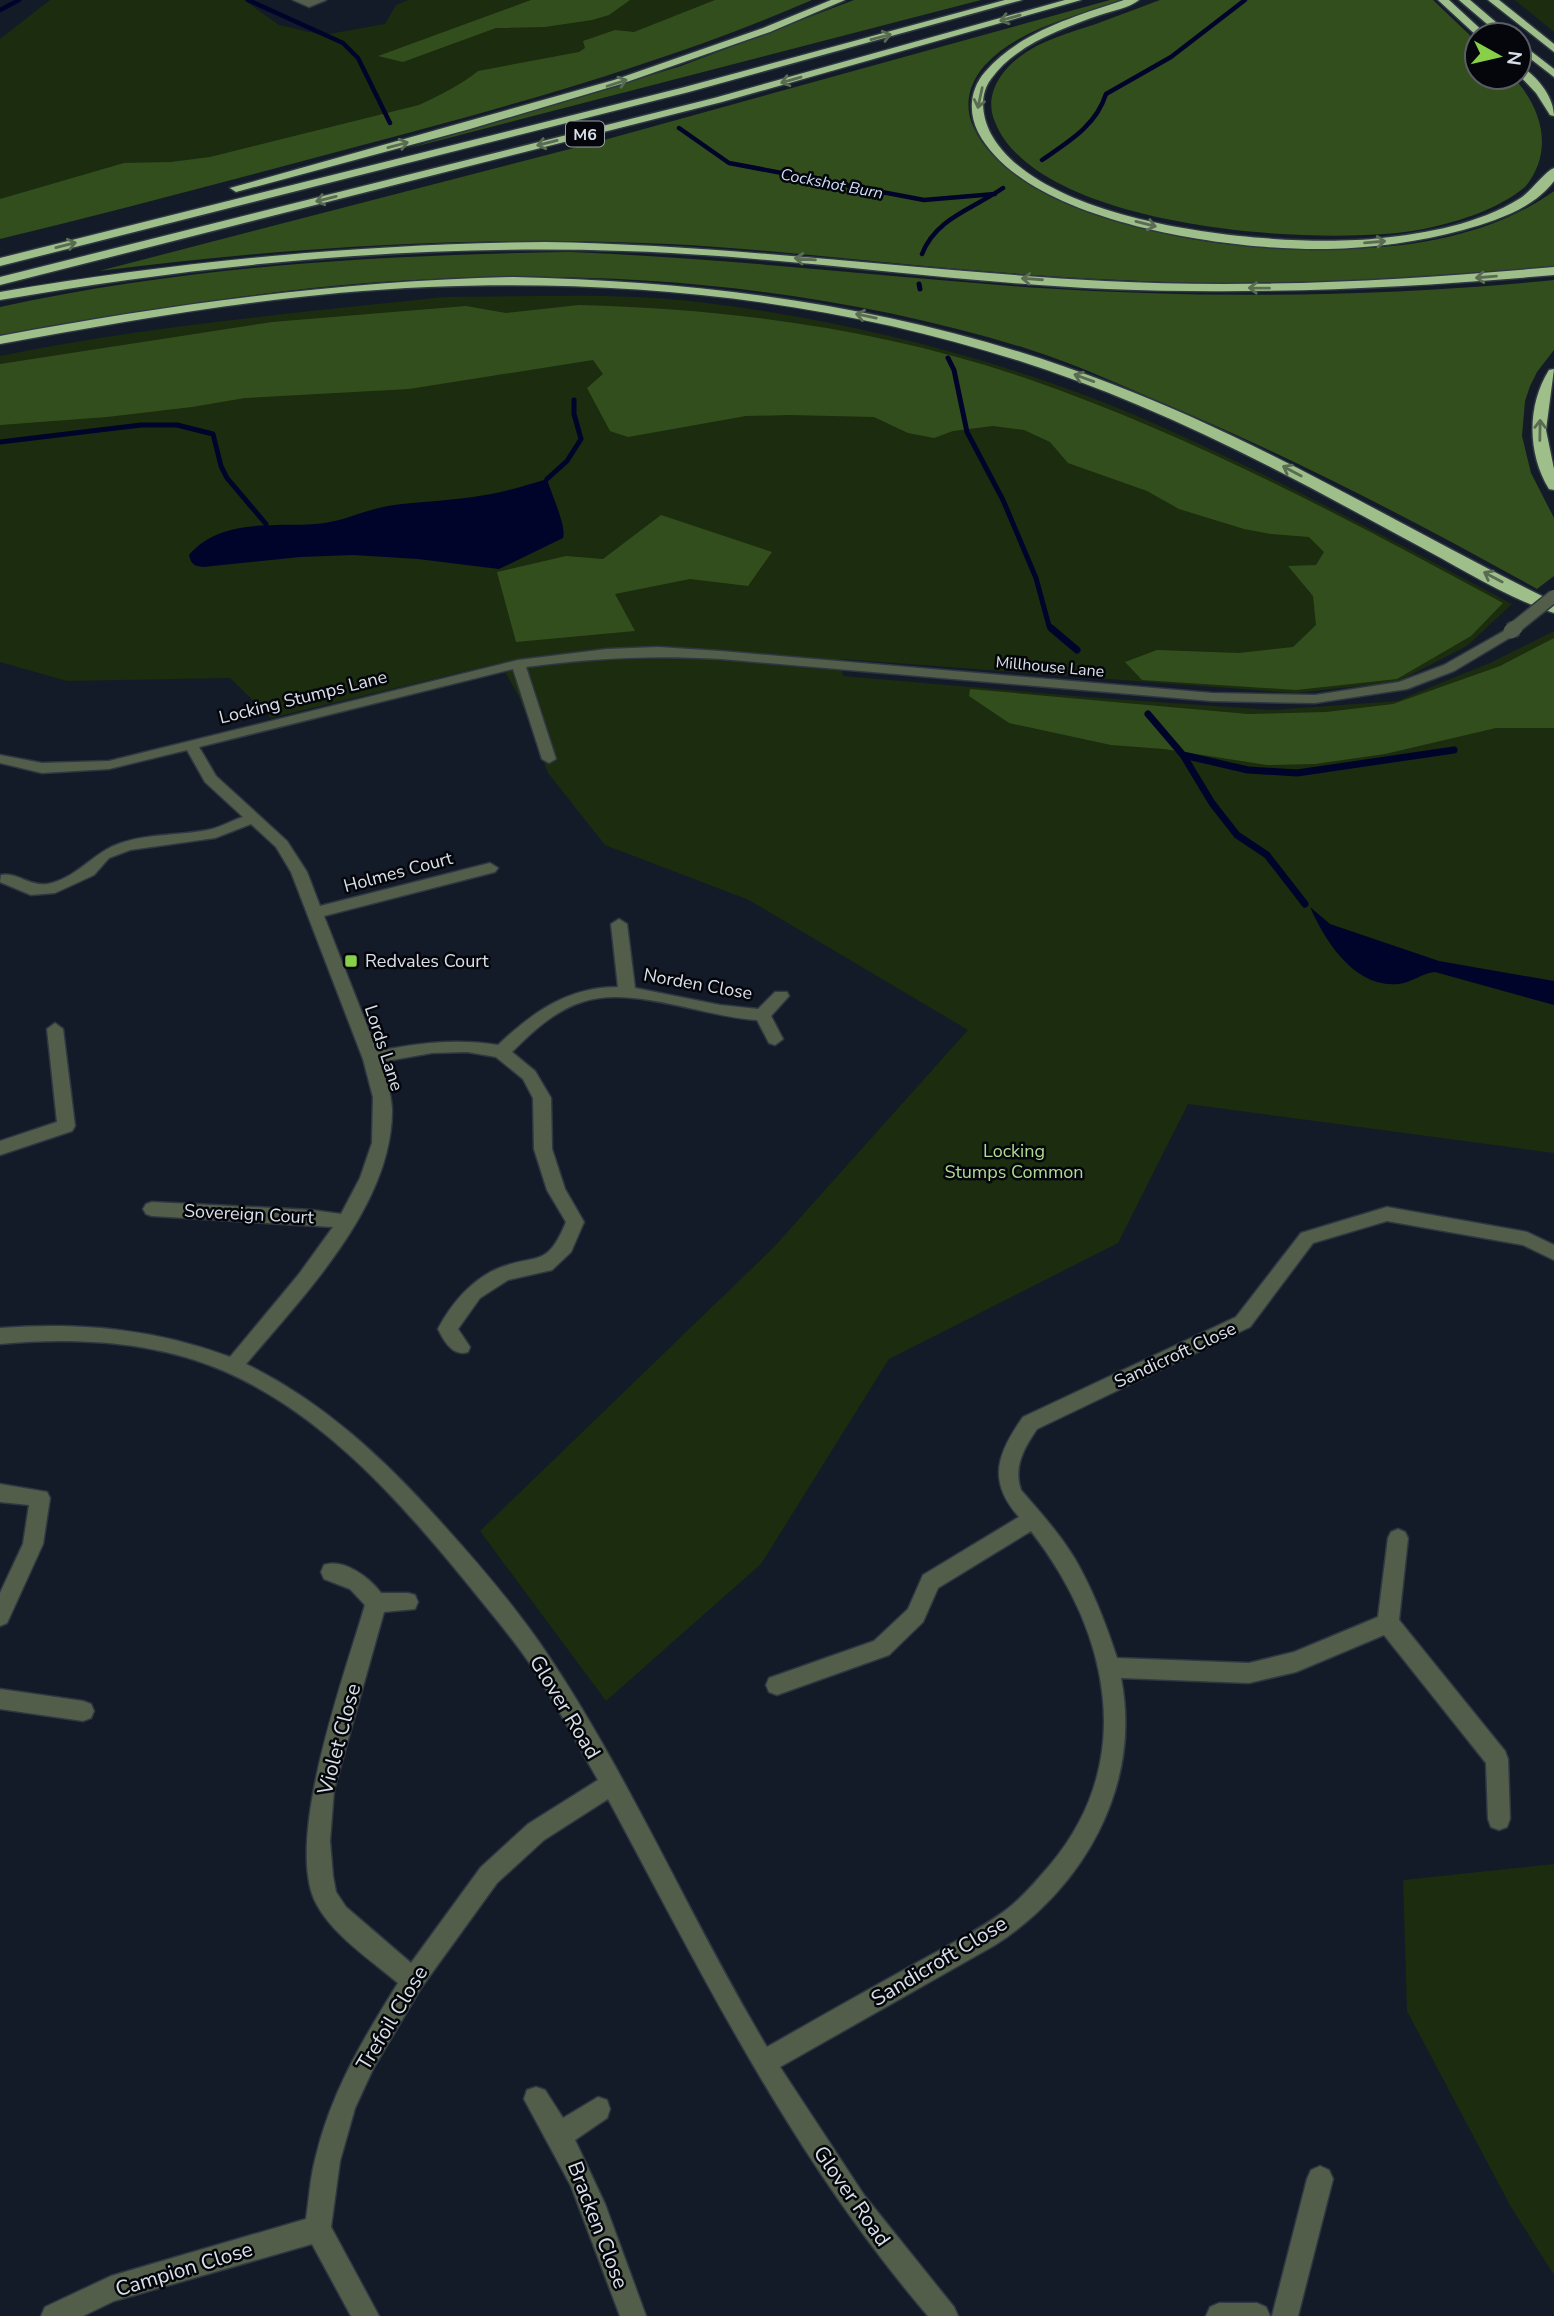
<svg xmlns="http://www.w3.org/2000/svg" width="1554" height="2316" font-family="'Nunito Sans',sans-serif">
  <rect width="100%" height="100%" fill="#131b28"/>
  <path fill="#1b2c0f" d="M50,0H244L279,25L323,35L385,24L396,5L408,0H748L443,105L0,205V39Z
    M1515,0H1554V32L1516,1Z
    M444,297C526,297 617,292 699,302C848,320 998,358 1137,416C1265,471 1389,539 1512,604L1467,646L1397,682L1295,693L841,659L843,676L1086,697L1273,710L1397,701L1492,662L1554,631V1153L1188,1104L1118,1243L889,1359L761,1564L606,1701L480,1531L774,1247L968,1030L749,900L605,845L548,773L519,697L500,663L271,718L230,678L67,681L0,662V356C146,326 296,313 444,297Z
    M1554,1864V2275L1511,2207L1407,2011L1403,1880Z"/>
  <path fill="#334e1d" d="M531,0H630L609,15L592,20L545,27L496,28L403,62L378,56Z
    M715,0H812C666,63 513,105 359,146C240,178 120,210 0,239V199L124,163L171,162L210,157L419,105C438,96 463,84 478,71L579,52L585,48L583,41L615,30L634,32Z
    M854,0H981L406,149L681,66Z
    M1110,0H1123C1077,16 1019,28 985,65C969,83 963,106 974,128C992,168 1036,186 1074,201C1097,209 1120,220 1143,227C1206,247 1277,250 1343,249C1416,248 1494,234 1554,191V267C1377,290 1197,287 1020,274C903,266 786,250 669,244C478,235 288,247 99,271L597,142Z
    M1160,0H1433L1477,42V77H1513C1543,109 1554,152 1525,187C1496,211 1454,223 1418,230C1320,247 1038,230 995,122C984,97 999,73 1018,58C1041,40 1069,33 1096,24C1117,16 1139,8 1160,0Z
    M570,252C727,258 883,277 1040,288C1211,299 1383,297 1554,280V350L1537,372L1530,386L1525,401L1522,436L1531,473L1554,518V576L1537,589C1417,522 1296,459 1170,406C1123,386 1076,364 1028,349C817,283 586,266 366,283C243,293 122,314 0,336V307C188,266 378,255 570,252Z
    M579,305C732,309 885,329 1031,380C1195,437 1350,520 1503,603L1471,636L1397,679L1296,690L1142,680L1125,662L1157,650L1239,653L1293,647L1316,625L1313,596L1288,566L1316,565L1324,552L1309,537L1271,534L1244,529L1179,509L1147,491L1068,463L1050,442L1024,430L993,426L953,431L934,438L908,433L874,417L790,415L746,416L628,437L610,431L587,388L603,374L593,360L409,389L245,398L192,407L107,417L0,425V364L272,322L466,306L506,313Z
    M661,515L772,552L748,586L690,579L615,594L635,631L516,642L497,572L566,556L603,559Z
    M1554,638V728H1496L1385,754L1315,764L1267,765L1164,749L1111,745L1009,723L969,696L970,689L1248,714L1326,712L1393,704L1500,666Z"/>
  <path fill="#00042a" d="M547,479C551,493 567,527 563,538L499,569L418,559L353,555L300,557L203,567C194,566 191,564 189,555C221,518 272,527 315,524C340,523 364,510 388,506C420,501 453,501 485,495C506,492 527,485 547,479Z
    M1310,907L1330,924L1439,961L1554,981V1005L1435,972C1422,973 1413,982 1399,984C1355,989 1325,941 1310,907Z"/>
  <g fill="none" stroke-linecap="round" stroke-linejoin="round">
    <path stroke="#00042a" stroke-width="4.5" d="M248,0L343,43L358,58L390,123
      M0,10L19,0
      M679,128L729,163L924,200L995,194
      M1042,160C1068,142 1096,126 1106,94L1171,57L1245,0
      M922,254C936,218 973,209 1003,188"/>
    <path stroke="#00042a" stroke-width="5" d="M919,284L920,289
      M948,358L954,370L967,432L1003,500L1036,578L1049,626L1053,629
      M0,442L141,425H177L213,434L221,466L227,478L266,524
      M547,479L567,461L581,439L574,414V400"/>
    <path stroke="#00042a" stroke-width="7" d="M1051,628L1077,650
      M1148,714L1183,755L1212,803L1237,835L1267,855L1305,904
      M1183,755L1248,770L1297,773L1454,750"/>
    <defs>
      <path id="minor" d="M293,0H326L309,7Z
        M1511,627L1516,628V634L1454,671L1407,689L1315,703L1212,701L721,659C650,655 596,658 526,667L556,759L549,763L542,759L513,669L199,747L216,776L287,841L307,872L320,906L490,863L498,868L495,872L324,916L377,1051C419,1043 455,1038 498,1045C533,1012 568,987 618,987L611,924L619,919L627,924L635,988L720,1005L758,1009L775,992H787L789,996L771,1016L783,1039L775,1045L769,1043L757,1020C703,1017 633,985 582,1002C554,1011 532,1032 512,1052L535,1071L551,1098L552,1149L565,1189L584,1222L571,1252L552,1270L508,1280L480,1298L458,1329L470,1347L468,1352C453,1357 444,1341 438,1329C451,1304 472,1279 499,1268C537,1253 547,1269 566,1222L547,1190L534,1149L533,1098L523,1079L496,1057L467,1052L432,1053L381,1062C386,1077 391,1093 392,1109C393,1205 304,1295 246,1364C322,1401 383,1458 438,1519C477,1562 516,1607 548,1655C631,1779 690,1919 767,2047C818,2018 869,1989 920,1961C949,1945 979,1930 1006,1910C1023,1897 1036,1881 1050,1865C1138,1760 1109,1632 1031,1531L938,1588L923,1622L889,1655L777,1695L769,1692L766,1685L769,1678L874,1641L908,1609L923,1575L1019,1517C987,1481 997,1454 1023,1417L1236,1317L1301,1233L1387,1207L1527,1232L1554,1245V1260L1523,1245L1387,1221L1313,1243L1250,1327L1037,1429C1024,1448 1013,1467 1021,1490C1040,1512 1060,1534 1075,1559C1093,1590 1106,1624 1117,1658L1249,1663L1294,1652L1378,1617L1388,1538L1391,1532L1398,1529L1405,1532L1408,1538L1399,1620L1505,1751L1508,1759L1510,1819L1507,1827L1499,1830L1491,1827L1488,1819L1486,1763L1384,1635L1296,1672L1249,1683L1121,1678C1142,1785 1084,1888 995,1945L780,2067L864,2195L954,2307L958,2316H928C792,2157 706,1981 608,1799L544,1840L497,1883L421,1988L373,2069L355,2108L340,2161L331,2227L379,2316H351L312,2244L114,2301L83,2316H41L45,2307L111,2276L306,2219C309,2200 310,2179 315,2160C330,2094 363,2039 398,1983C371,1960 334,1936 317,1905C282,1844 346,1671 365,1605L350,1589L324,1579L321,1572L324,1565C344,1558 370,1578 381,1593H408L415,1595L418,1602L415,1609L384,1612L334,1790L330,1841L333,1876L336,1892L346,1907L411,1963L481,1867L528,1824L598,1780C577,1743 557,1706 534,1670C514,1639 489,1611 466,1582C399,1500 323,1414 224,1371C154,1341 75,1337 0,1344V1328C80,1322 155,1329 230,1357L299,1274L333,1227L152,1216L146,1214L143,1209L146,1204L152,1202L312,1210L341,1214L360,1178L372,1143L373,1097L363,1059L291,872L276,847L251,824L215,838L130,850L109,858L94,875L55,893L31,895L0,882L1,875C17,871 31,889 52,883C80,875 95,851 121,843C150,833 183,836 212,829C223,826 233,820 243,817L205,782L187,750L109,769L42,773L0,763V755L42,763L109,761L518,660L607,649L658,647L721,651L1212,693L1315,695L1399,682L1444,665Z
        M55,1023L63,1029L75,1126L72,1131L0,1155V1141L57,1122L47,1029Z
        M0,1484L47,1492L50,1498L43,1544L7,1623L0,1626V1593L23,1544L29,1505L0,1502Z
        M0,1689L83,1701L91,1704L94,1711L91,1718L83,1721L0,1709Z
        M536,2087L545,2090L563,2118L598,2097L607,2100L610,2109L607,2118L575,2140L605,2204L646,2316H620L571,2186L524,2099L527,2090Z
        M1320,2166L1329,2170L1333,2179L1298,2316H1272L1307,2179L1311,2170Z
        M1219,2303H1257L1266,2307L1270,2316H1206L1210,2307Z"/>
      <path id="highway" d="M831,0H845L770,32L621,84L470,129L236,192L230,188L614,80L763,28Z
        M1005,0H1022L689,92L0,266V258L681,88Z
        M1065,0H1081L722,102L0,285V277L714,98Z
        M1124,0H1139C1129,8 1112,11 1100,15C1063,28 1015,45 991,79C979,95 982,117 991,134C1043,229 1286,249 1382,238C1428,233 1478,224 1519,199C1531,192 1544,172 1554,168V181C1533,209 1495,221 1463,230C1418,242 1373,248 1327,249C1233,251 1026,224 978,132C968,112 970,89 985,72C1019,32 1076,16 1124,0Z
        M1438,0H1449L1487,35L1477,36Z
        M1459,0H1470L1511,35H1500Z
        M1488,0H1499L1554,44V52Z
        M1519,42L1554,69V77L1519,50Z
        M1519,66C1536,74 1554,97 1554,116L1550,115L1536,93L1519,75Z
        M545,242C733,245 918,271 1105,281C1254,289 1405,280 1554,267V275C1406,288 1257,295 1108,289C946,282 786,256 624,251C414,244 206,264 0,300V292C181,261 362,244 545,242Z
        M514,277C722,282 917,309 1112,384C1265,442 1407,530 1554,602V613C1509,599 1457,566 1415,544C1324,495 1234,445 1138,405C914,310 671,277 428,287C284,293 141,318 0,344V336C171,304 341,281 514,277Z
        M1554,369L1546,430L1554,469V490L1549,489C1527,453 1527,405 1549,370Z"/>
    </defs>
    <use href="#minor" stroke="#2f3743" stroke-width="3"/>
    <use href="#highway" stroke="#2f3743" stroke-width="3"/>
    <use href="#minor" fill="#525e4a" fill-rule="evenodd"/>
    <use href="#highway" fill="#9fbf8a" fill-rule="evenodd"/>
    <defs>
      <path id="minor-bridge-far1" d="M1513,629L1554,596"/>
      <path id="minor-bridge" d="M1511,631L1515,628"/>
    </defs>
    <use href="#minor-bridge-far1" stroke="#2f3743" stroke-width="15" stroke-linecap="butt"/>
    <use href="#minor-bridge" stroke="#2f3743" stroke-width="18" stroke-linecap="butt"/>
    <use href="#minor-bridge-far1" stroke="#525e4a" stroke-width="12"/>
    <use href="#minor-bridge" stroke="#525e4a" stroke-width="15"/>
  </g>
  <defs><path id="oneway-shaft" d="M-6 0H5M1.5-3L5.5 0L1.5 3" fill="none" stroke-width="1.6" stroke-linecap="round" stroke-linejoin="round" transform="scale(1.75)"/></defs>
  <g stroke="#596c51">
    <use href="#oneway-shaft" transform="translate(1010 18) rotate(164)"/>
    <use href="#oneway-shaft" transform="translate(881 37) rotate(-15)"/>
    <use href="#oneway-shaft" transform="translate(791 80) rotate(164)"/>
    <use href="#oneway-shaft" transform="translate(617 83) rotate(-18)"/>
    <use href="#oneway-shaft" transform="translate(980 98) rotate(102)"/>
    <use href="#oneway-shaft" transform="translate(547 143) rotate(166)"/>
    <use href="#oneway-shaft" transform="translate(398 145) rotate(-15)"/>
    <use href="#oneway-shaft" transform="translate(326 199) rotate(166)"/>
    <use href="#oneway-shaft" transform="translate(1146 224) rotate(14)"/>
    <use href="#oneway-shaft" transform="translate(1375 242) rotate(-5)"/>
    <use href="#oneway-shaft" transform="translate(66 245) rotate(-14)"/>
    <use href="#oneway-shaft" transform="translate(805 259) rotate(-175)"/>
    <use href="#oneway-shaft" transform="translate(1486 277) rotate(175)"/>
    <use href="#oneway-shaft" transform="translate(1032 279) rotate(-176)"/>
    <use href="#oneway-shaft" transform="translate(1259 288) rotate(-179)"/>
    <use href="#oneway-shaft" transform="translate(866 316) rotate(-168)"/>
    <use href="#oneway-shaft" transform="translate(1084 378) rotate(-160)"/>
    <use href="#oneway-shaft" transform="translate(1540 430) rotate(-89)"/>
    <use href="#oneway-shaft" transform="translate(1292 471) rotate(-152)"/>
    <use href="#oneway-shaft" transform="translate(1493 577) rotate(-152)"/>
  </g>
  <rect fill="#88cf4a" stroke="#04060b" stroke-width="2.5" x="344" y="954" width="14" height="14" rx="3.5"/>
  <g text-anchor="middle" stroke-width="5" stroke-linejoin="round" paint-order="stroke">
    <rect fill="#04060b" stroke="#9a9fa6" stroke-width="2" x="566" y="121.5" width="38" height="25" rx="5"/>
    <g font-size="16" font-weight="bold" fill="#dae0e9">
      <text x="585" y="140">M6</text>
    </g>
    <g font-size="16" font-style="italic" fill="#cfdffd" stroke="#04060b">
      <text transform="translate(832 183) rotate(11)" y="6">Cockshot Burn</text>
    </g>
    <g font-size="16" fill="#dae0e9" stroke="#04060b">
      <text transform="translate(1050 666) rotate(5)" y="6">Millhouse Lane</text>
    </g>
    <g font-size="18" fill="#dae0e9" stroke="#04060b">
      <text transform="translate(303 697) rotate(-14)" y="6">Locking Stumps Lane</text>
      <text transform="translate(398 872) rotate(-15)" y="6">Holmes Court</text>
      <text transform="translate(698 984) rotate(10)" y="6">Norden Close</text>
      <text transform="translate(384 1048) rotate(72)" y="6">Lords Lane</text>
      <text transform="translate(249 1214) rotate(3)" y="6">Sovereign Court</text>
      <text transform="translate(1175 1355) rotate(-25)" y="6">Sandicroft Close</text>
    </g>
    <g font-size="18" fill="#dae0e9" stroke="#04060b" text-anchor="start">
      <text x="365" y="967">Redvales Court</text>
    </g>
    <g font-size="18" fill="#afdc90" stroke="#04060b">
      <text x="1014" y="1157">Locking<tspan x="1014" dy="21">Stumps Common</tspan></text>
    </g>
    <g font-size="21" fill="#dae0e9" stroke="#04060b">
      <text transform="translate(565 1707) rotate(59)" y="7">Glover Road</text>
      <text transform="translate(339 1739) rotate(-75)" y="7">Violet Close</text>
      <text transform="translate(939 1961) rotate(-31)" y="7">Sandicroft Close</text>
      <text transform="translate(392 2018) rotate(-59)" y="7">Trefoil Close</text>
      <text transform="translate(852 2196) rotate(55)" y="7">Glover Road</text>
      <text transform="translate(598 2225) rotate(69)" y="7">Bracken Close</text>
      <text transform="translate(184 2269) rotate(-17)" y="7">Campion Close</text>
    </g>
  </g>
  <g transform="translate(1498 56) rotate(98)"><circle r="33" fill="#04060b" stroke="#5a5d64" stroke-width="2"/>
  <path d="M0-5L12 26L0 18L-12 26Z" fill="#88cf4a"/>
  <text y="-10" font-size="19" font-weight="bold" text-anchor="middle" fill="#dae0e9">N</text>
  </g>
</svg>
